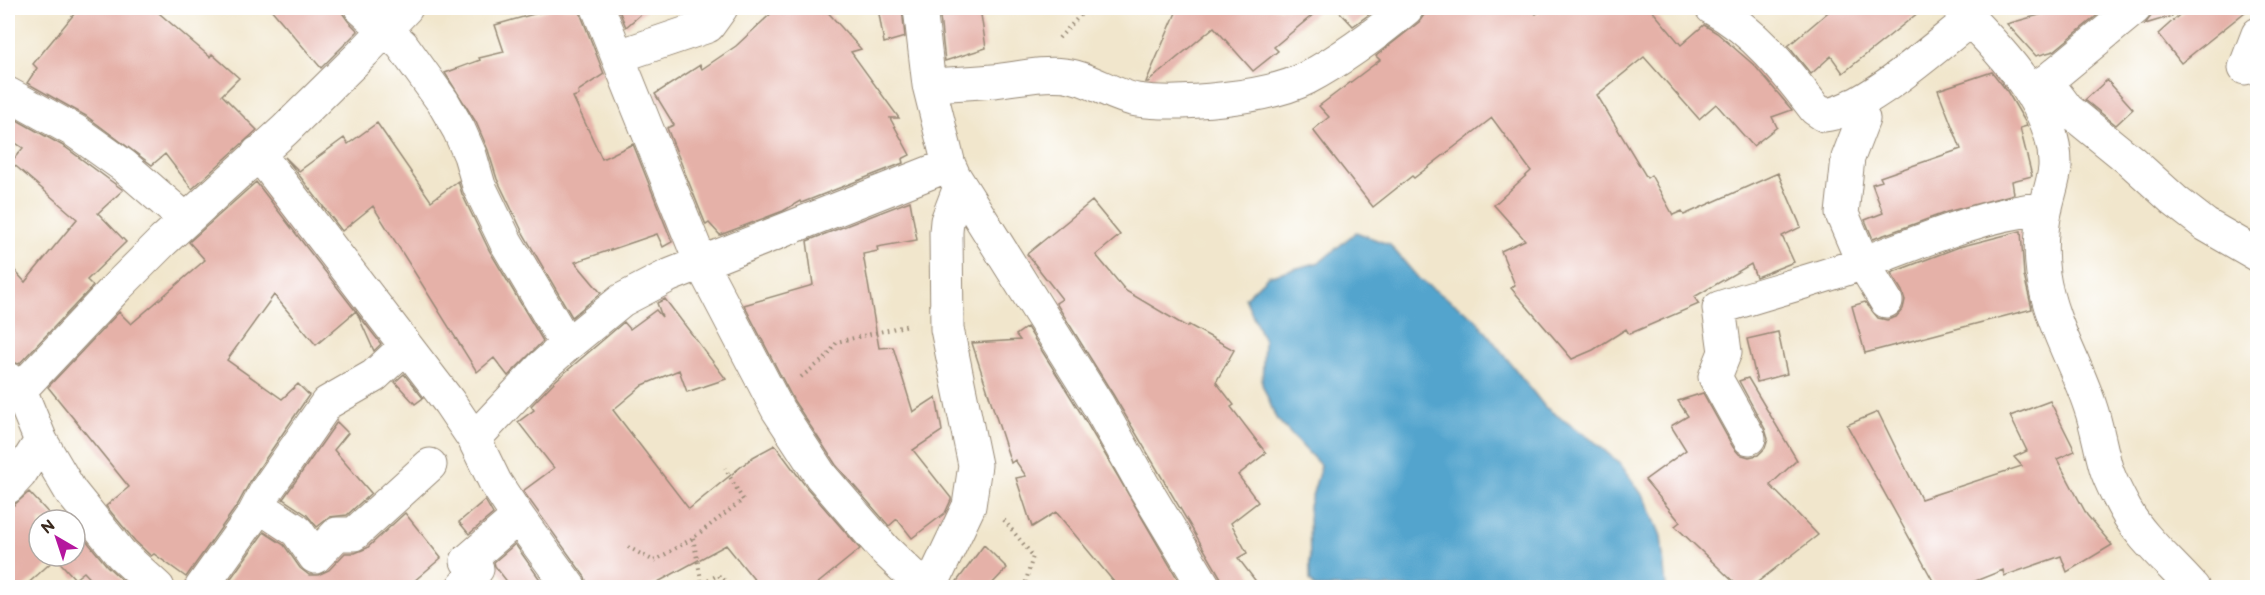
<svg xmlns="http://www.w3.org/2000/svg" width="2265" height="595" font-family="'Balsamiq Sans',sans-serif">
  <rect width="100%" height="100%" fill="#fff"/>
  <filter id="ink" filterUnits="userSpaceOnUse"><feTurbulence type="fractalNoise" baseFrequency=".0167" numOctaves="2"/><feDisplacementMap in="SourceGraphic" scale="12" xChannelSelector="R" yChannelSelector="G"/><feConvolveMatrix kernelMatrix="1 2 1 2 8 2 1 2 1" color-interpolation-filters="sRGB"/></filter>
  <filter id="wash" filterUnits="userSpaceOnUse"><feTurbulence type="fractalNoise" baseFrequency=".008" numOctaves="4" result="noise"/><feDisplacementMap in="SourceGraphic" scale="24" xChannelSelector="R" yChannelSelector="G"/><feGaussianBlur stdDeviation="1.35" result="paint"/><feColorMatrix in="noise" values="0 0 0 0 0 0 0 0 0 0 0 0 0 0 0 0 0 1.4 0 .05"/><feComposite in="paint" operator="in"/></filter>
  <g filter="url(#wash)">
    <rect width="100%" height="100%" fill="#f1e6cc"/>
    <path fill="#52a4cd" stroke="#466776" stroke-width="1.5" d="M1356,232L1390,245L1419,279L1475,318L1545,407L1595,442L1621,465L1646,500L1661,536L1666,587H1315L1310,580L1309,506L1321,466L1276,418L1262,384L1264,341L1245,298L1268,276L1320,262Z"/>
    <g id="blocks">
      <path fill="#e5b1a8" d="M79,8H153L210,57L212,54L239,78L222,95L257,130L192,189L165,154L152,165L86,116L27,83L37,68L33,64Z
        M270,8H343V14L348,21L358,31L321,68Z
        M555,8H580L581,15L604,74L578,91L579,95L573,97L602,159L633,144L672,242L663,247L657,234L575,262L601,293L572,317L523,233L497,179L488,150L476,122L445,73L480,60L479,58L504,52L495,25Z
        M618,8H648L626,27Z
        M777,8H824L861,49L851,52L899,118H890L910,155L902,159L903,163L801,203L800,201L783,211L720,235L709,223L706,225L667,128L674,125L655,94L700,65L702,69L736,46Z
        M878,8H902L905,37L884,43Z
        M939,8H980L986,48L945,61Z
        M1178,8H1321L1274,47L1278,51L1253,71L1214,27L1148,82H1146Z
        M1336,8H1378L1353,26Z
        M1425,8H1530L1536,14L1544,8H1650L1681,45L1704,25L1717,33L1755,66L1792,110L1772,117L1777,127L1753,146L1716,104L1699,119L1644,57L1597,95L1647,178L1651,175L1673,215L1682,211L1684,215L1778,173L1801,227L1782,236L1794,262L1756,277L1751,264L1694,297L1699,304L1629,334L1626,329L1593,350L1572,359L1511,288L1515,285L1501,251L1525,240L1494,205L1531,171L1492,118L1414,178L1412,176L1373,207L1313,130L1329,117L1319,106L1380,60L1376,56L1419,22L1424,15Z
        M1833,8H1924L1843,73L1831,56L1811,74L1788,46Z
        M2064,8H2106L2054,51L2036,56L2007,24Z
        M2153,8H2171L2172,16L2145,24L2152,15Z
        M2187,8H2250L2181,63L2158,34Z
        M1992,72L2007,91L2026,123L2027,126L2020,128L2032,176L2012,181L2014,194L1947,212L1873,239L1865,220L1883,213L1872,184L1882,181L1880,177L1961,149L1938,90Z
        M2107,80L2133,109L2116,125L2085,100Z
        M8,115L65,147L123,190L98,213L126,242L87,280L93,286L19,364L8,361V263L25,282L77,219L11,162L23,148L8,138Z
        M377,123L431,201L458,181L462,194L489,250L543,341L508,376L494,358L477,372L373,206L342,231L285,157L299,171L344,138L348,144Z
        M256,182L381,344L374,351L356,311L316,345L274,295L227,360L282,399L298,384L309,395L251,480L238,504L186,577L154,554L151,556L135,541L106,506L129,487L48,387L119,312L131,324L205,260L189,242Z
        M910,201L917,240L877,247L878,251L863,254L879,348L893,347L913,412L936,397L942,431L913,450L951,498V500L945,513L912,538L897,519L889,526L836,465L794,401L744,305L813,285L807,241Z
        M1092,201L1120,235L1096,255L1126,291L1187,327L1189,325L1234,350L1216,382L1234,405L1231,407L1266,453L1238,475L1258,502L1231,523L1247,553L1238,558L1261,588H1224L1221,578L1114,396L1056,303L1062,299L1027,254Z
        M2021,231L2024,276L2032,309L1865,353L1852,306L1865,302L1878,318L1887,320L1896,317L1903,309L1905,300L1902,291L1891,273L1959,247Z
        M665,299L726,379L687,392L679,370L643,385L613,410L689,509L753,457L775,445L807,488L860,549L812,588H761L726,545L647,588H588L585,577L523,491L554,468L518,422L534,410L531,406L555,381L624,322L630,329L656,310L662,317L657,303Z
        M1027,327L1082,415L1183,588H1119L1056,512L1032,527L1016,478L1026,476L1015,460L1011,463L972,343L1020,340L1016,335Z
        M1778,332L1787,374L1757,382L1747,339Z
        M404,374L423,398L415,404L395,382Z
        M1748,378L1797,460L1770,485L1818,535L1750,588H1740L1675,526L1680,522L1645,480L1686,450L1671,426L1688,416L1678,401L1703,393L1733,447L1739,454L1749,457L1758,455L1765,448L1768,439L1765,429L1739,381Z
        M2050,401L2075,451L2057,459L2087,515L2112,545L2067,572L2061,556L2004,576L2003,570L1958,588H1937L1847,425L1878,412L1921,499L2022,466L2014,457L2027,451L2010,416Z
        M337,422L348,433L334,450L371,493L347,515L330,517L317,527L307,515L283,499Z
        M29,492L55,520H39V556H75V531L77,529L107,566L123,581L116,588H99L84,572L75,579L56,558L23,588H8V505H14Z
        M485,500L493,514L469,534L459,522Z
        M405,513L441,558L406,588H224L264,532L284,545L300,568L309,575H318L329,570L345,553H355L367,548Z
        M515,544L546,588H512L495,566L494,562Z
        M984,545L1007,568L988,588H952Z"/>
    </g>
  </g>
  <g filter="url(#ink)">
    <use href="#blocks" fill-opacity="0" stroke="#968875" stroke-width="1.5"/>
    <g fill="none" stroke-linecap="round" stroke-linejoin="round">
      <defs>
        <path id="minor" d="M361,8L402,45L443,102L459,130L470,155L479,186L506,242L567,345L622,300L668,276L949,165
          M598,8L701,263L778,410L821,476L885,550L925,588
          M920,8L929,85L949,165L954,176L1098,405L1143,485L1205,588
          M1712,8C1755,31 1786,71 1815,109L1824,115C1864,112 1937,45 1970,20
          M1959,8C1997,48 2057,106 2055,167C2054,180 2049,193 2046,207C2041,229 2040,252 2043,274C2050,322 2075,361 2090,406C2097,426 2100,447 2106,468C2110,481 2118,496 2125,509C2140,537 2171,563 2193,588
          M619,56L708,26L721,8
          M2245,68L2258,34
          M2046,81L2067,109L2131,161L2175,201L2206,225L2258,255
          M929,85C950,84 971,83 993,81C1016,79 1041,72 1065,75C1091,78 1112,96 1137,100C1179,106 1269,98 1307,78C1342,59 1376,34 1407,8
          M8,94L75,131L124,166L186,220
          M2031,94L2135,8
          M1853,105L1863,119L1848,158L1842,214L1863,263L1886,301
          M258,153L449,402L474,439
          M567,345L542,367L474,439L495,482L518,517L570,588
          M8,379L20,390L41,441L71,492L121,554L158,588
          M20,390L119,285L163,241L285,130L364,52L406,8
          M1749,438L1715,377L1725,352L1719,308C1767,292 1816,280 1863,263C1922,241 1982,214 2046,208
          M8,487L20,474L41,441
          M259,506L297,531L315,557L337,534H354L430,465
          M201,588L254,514L266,491L327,403L374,376L405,347
          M462,588L477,569L467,561L518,517
          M930,588L969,506L975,465L947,329L946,232L947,221L960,187"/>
      </defs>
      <use href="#minor" stroke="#968875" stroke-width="35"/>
      <path stroke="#968875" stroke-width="4" stroke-dasharray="1.5 4.5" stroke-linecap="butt" d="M1059,38L1087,8
        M801,377L827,357L837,342L909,325
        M1004,520L1033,556L1024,588
        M693,538L702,584L718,575L734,588
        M628,547L654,561L693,538L743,500L725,468"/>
      <use href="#minor" stroke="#fff" stroke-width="33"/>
    </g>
  </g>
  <rect width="2265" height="595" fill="none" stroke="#fff" stroke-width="30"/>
  <g transform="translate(57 538) rotate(321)"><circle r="28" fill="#ffffff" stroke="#b1aaa5" stroke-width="1.5"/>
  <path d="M0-4.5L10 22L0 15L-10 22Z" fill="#b5179e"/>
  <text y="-9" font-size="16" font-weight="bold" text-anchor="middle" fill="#3b2a1e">N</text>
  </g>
</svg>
